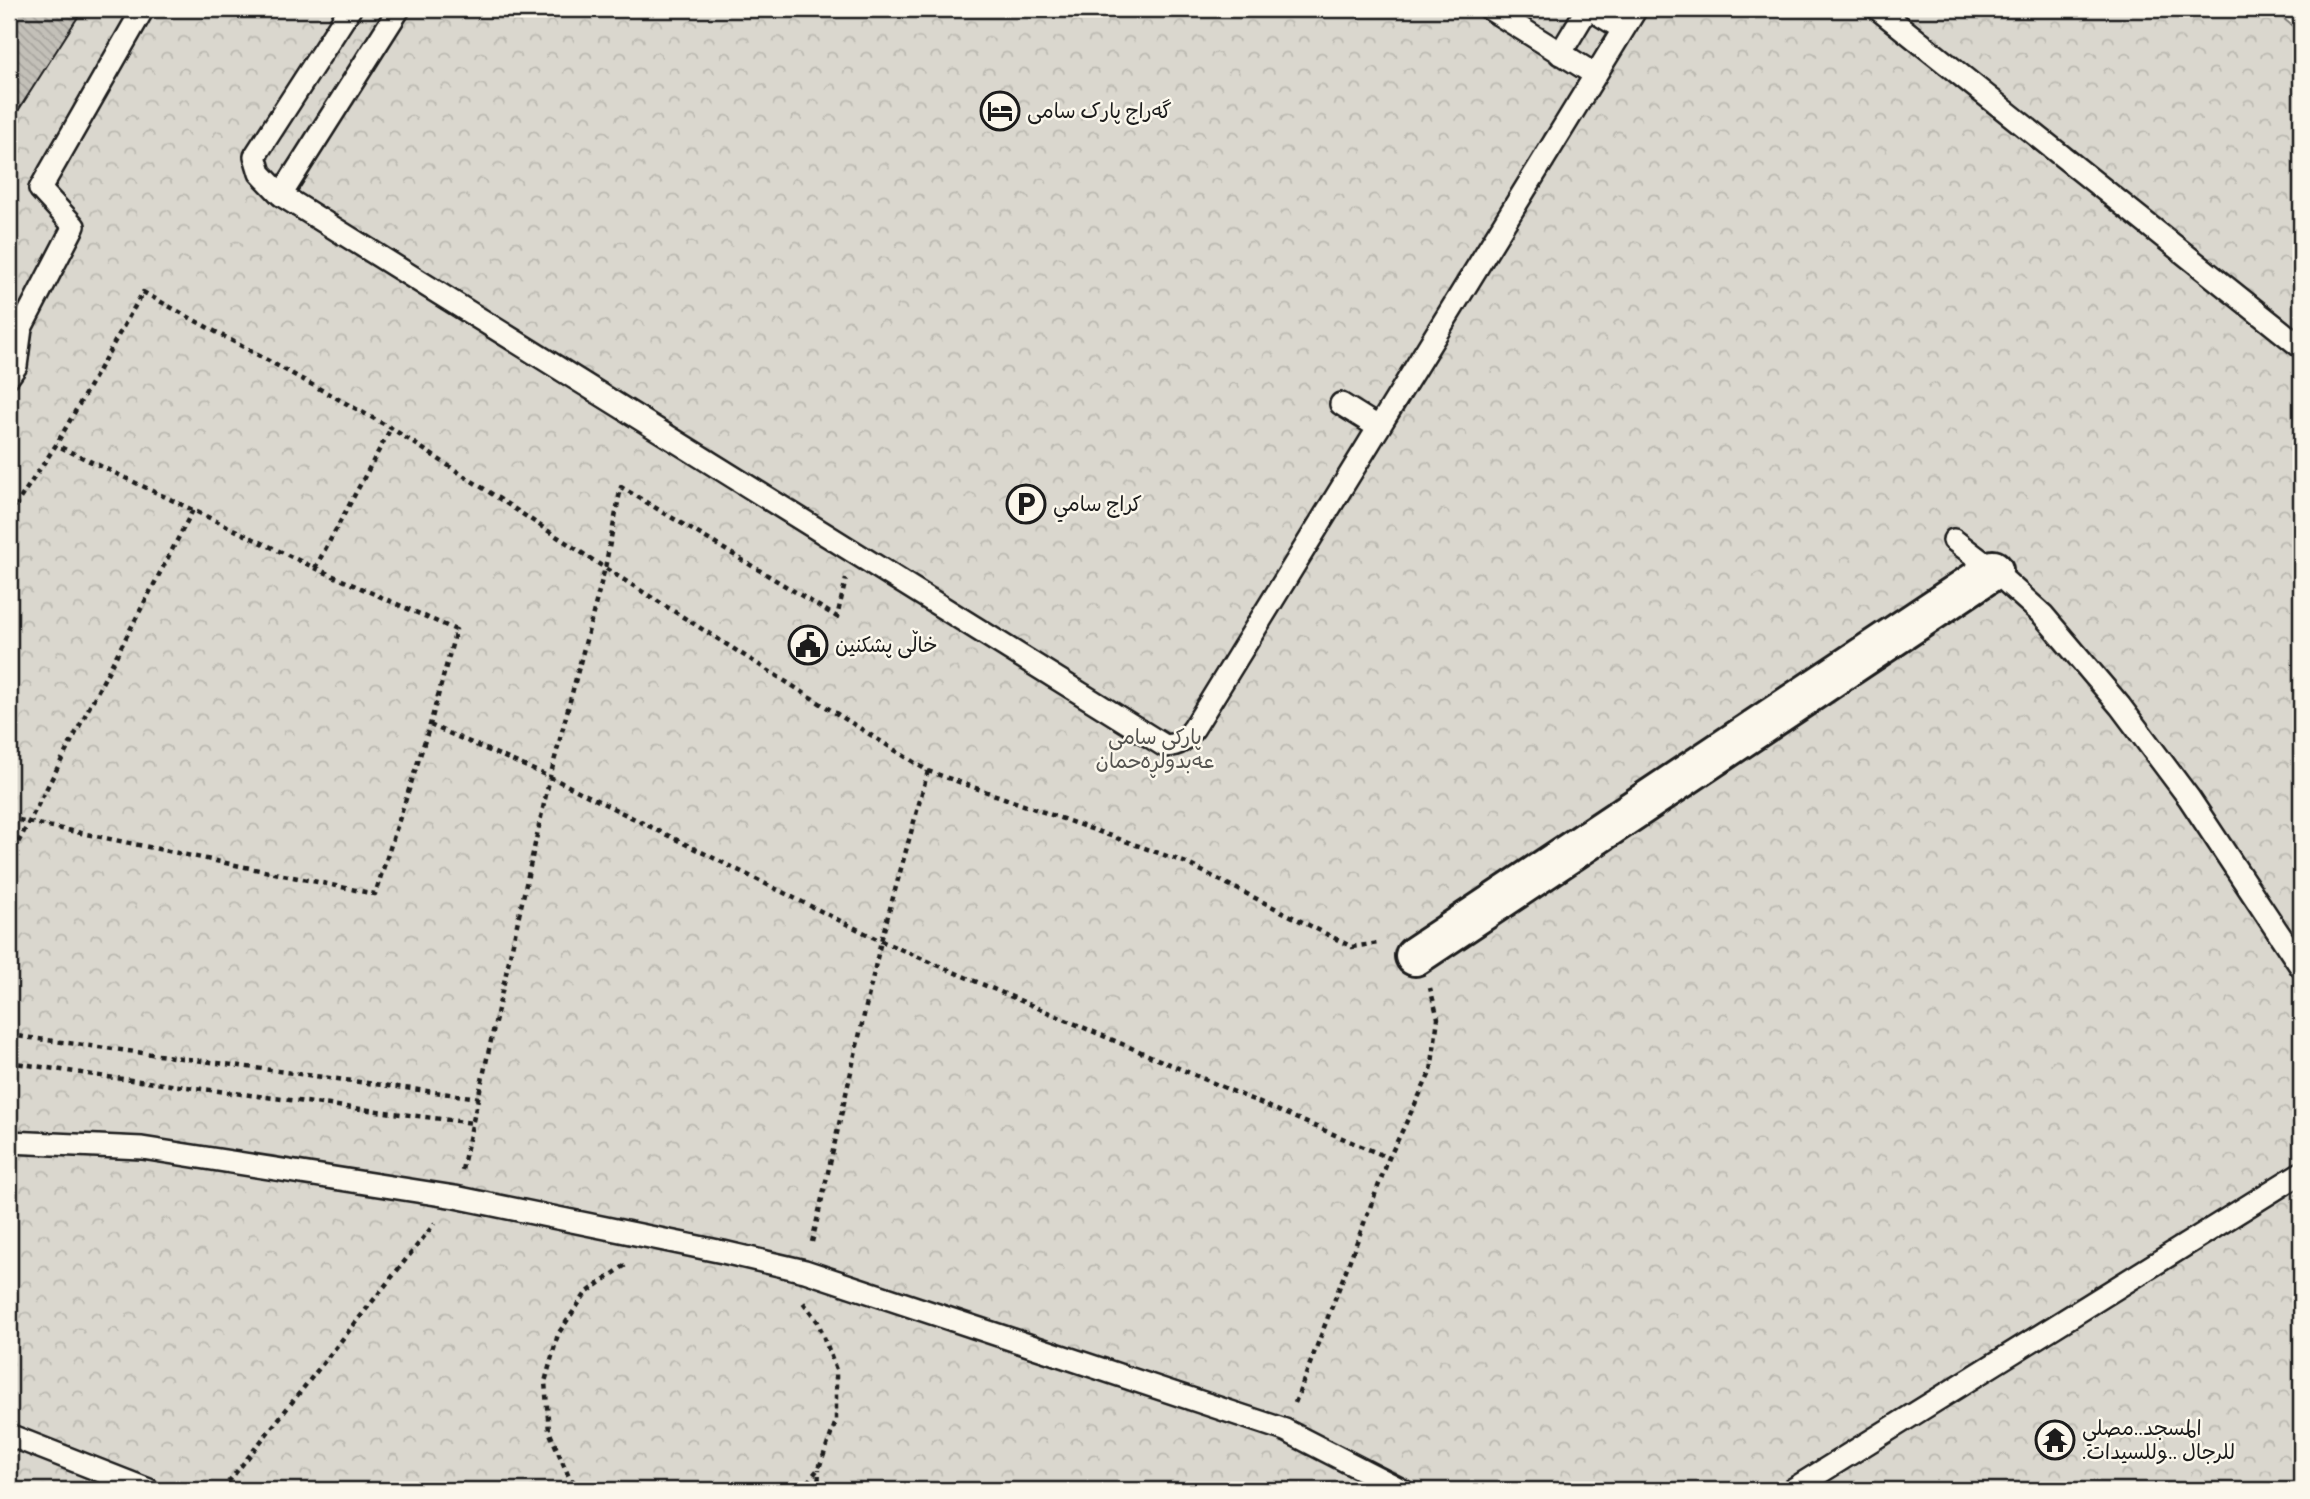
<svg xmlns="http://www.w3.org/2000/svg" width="2310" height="1499" font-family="Pangolin,'Playpen Sans Arabic',sans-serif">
  <defs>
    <pattern id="park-crowns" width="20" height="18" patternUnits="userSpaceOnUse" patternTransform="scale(1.75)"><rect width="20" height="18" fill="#dad7ce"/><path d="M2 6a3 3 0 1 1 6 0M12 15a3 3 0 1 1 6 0" fill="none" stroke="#bab8b0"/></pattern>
    <pattern id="building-back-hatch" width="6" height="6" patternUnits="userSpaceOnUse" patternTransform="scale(1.75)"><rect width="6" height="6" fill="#c3c0b8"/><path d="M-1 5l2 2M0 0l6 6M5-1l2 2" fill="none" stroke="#a7a49e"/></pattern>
  </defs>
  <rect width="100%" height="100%" fill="#fbf7ec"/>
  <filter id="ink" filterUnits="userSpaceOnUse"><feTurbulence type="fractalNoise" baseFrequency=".0143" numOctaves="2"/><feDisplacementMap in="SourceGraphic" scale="14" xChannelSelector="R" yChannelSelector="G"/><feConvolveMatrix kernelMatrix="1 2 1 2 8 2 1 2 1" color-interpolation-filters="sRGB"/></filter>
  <g filter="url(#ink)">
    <path fill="url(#park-crowns)" stroke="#7b7a75" stroke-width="2" d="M9,9H2272L2301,33V1490H9Z"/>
    <path fill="url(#building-back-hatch)" stroke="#1c1c1c" stroke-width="2" d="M9,9H83L9,125Z"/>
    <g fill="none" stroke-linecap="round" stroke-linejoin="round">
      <defs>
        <path id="lane" d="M399,9L281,195L1165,746C1180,745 1185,740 1194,728L1636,9
          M1490,9L1594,74
          M1590,9L1623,29
          M1878,9L2301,347
          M1560,54L1587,9
          M281,195L260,173L255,156L350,9
          M9,376L16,366L21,328L74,226L40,189L143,9
          M1341,404L1378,427
          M1954,540L1993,570L2043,615L2120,706L2189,798L2301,967
          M9,1142L142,1148L455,1197L723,1252L805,1271L1285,1430L1402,1490
          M9,1435L149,1490
          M1792,1490L2301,1173"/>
        <path id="street" d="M1415,956L1993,570"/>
      </defs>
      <use href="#lane" stroke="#1c1c1c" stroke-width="26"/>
      <use href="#street" stroke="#1c1c1c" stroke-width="44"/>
      <path stroke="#1c1c1c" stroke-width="4.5" stroke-dasharray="5 5" stroke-linecap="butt" d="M9,515L56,445L143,292L391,428L605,568L928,771L1184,862L1352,947L1379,943
        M315,568L391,428
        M430,725L550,777L881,941L1389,1158
        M9,818L375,894L430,725L456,630L315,568L56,445
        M9,860L193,510
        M9,1035L479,1098
        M9,1062L107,1077L473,1123
        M462,1170L550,777L605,568L621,487L837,617L846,579
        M812,1242L881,941L928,771
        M1295,1403L1389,1158L1431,1071L1438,1018L1430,988
        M222,1490L435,1223
        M582,1490L569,1477L549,1431L545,1382L558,1334L586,1293L627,1264
        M801,1490L819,1468L836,1421V1370L818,1322L803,1302
        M818,1490L819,1469"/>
      <use href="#lane" stroke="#fbf7ec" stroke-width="21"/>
      <use href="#street" stroke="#fbf7ec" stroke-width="38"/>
    </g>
  </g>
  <defs>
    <symbol id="hotel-ring" viewBox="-11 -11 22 22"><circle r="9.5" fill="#fbf7ec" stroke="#1c1c1c" stroke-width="1.5"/><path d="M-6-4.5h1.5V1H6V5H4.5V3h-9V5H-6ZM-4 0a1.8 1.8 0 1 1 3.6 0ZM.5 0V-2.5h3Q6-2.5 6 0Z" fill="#1c1c1c"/></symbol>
    <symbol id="parking-ring" viewBox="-11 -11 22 22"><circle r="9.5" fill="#fbf7ec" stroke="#1c1c1c" stroke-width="1.5"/><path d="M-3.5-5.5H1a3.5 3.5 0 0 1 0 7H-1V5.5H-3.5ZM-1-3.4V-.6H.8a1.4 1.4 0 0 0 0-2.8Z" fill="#1c1c1c"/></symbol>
    <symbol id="civic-ring" viewBox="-11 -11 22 22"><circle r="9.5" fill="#fbf7ec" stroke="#1c1c1c" stroke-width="1.5"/><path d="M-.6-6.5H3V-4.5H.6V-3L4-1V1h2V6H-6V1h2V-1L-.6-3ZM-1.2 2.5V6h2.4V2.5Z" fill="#1c1c1c"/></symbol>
    <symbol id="temple-ring" viewBox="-11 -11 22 22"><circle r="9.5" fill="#fbf7ec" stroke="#1c1c1c" stroke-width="1.5"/><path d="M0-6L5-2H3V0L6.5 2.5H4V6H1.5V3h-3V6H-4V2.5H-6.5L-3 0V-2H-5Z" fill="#1c1c1c"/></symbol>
  </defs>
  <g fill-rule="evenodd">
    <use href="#hotel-ring" x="978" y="89" width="44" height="44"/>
    <use href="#parking-ring" x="1004" y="482" width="44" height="44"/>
    <use href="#civic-ring" x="786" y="623" width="44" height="44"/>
    <use href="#temple-ring" x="2033" y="1418" width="44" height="44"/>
  </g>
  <g text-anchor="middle" stroke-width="5" stroke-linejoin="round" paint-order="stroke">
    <g font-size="21" fill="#1c1c1c" stroke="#fbf7ec" text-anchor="start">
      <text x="1027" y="118">گەراج پارک سامی</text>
      <text x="1053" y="511">کراج سامي</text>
      <text x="835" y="652">خاڵی پشکنین</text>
      <text x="2082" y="1435">المسجد..مصلي<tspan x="2082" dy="24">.للرجال ..وللسيدات</tspan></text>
    </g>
    <g font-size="21" fill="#555451" stroke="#fbf7ec">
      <text x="1155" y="744">پارکی سامی<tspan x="1155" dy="24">عەبدولڕەحمان</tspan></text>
    </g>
  </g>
  <rect width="2310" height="1499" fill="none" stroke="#fbf7ec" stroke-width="35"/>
  <rect x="18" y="18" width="2275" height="1464" fill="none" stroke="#1c1c1c" stroke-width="2.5" filter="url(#ink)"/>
</svg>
